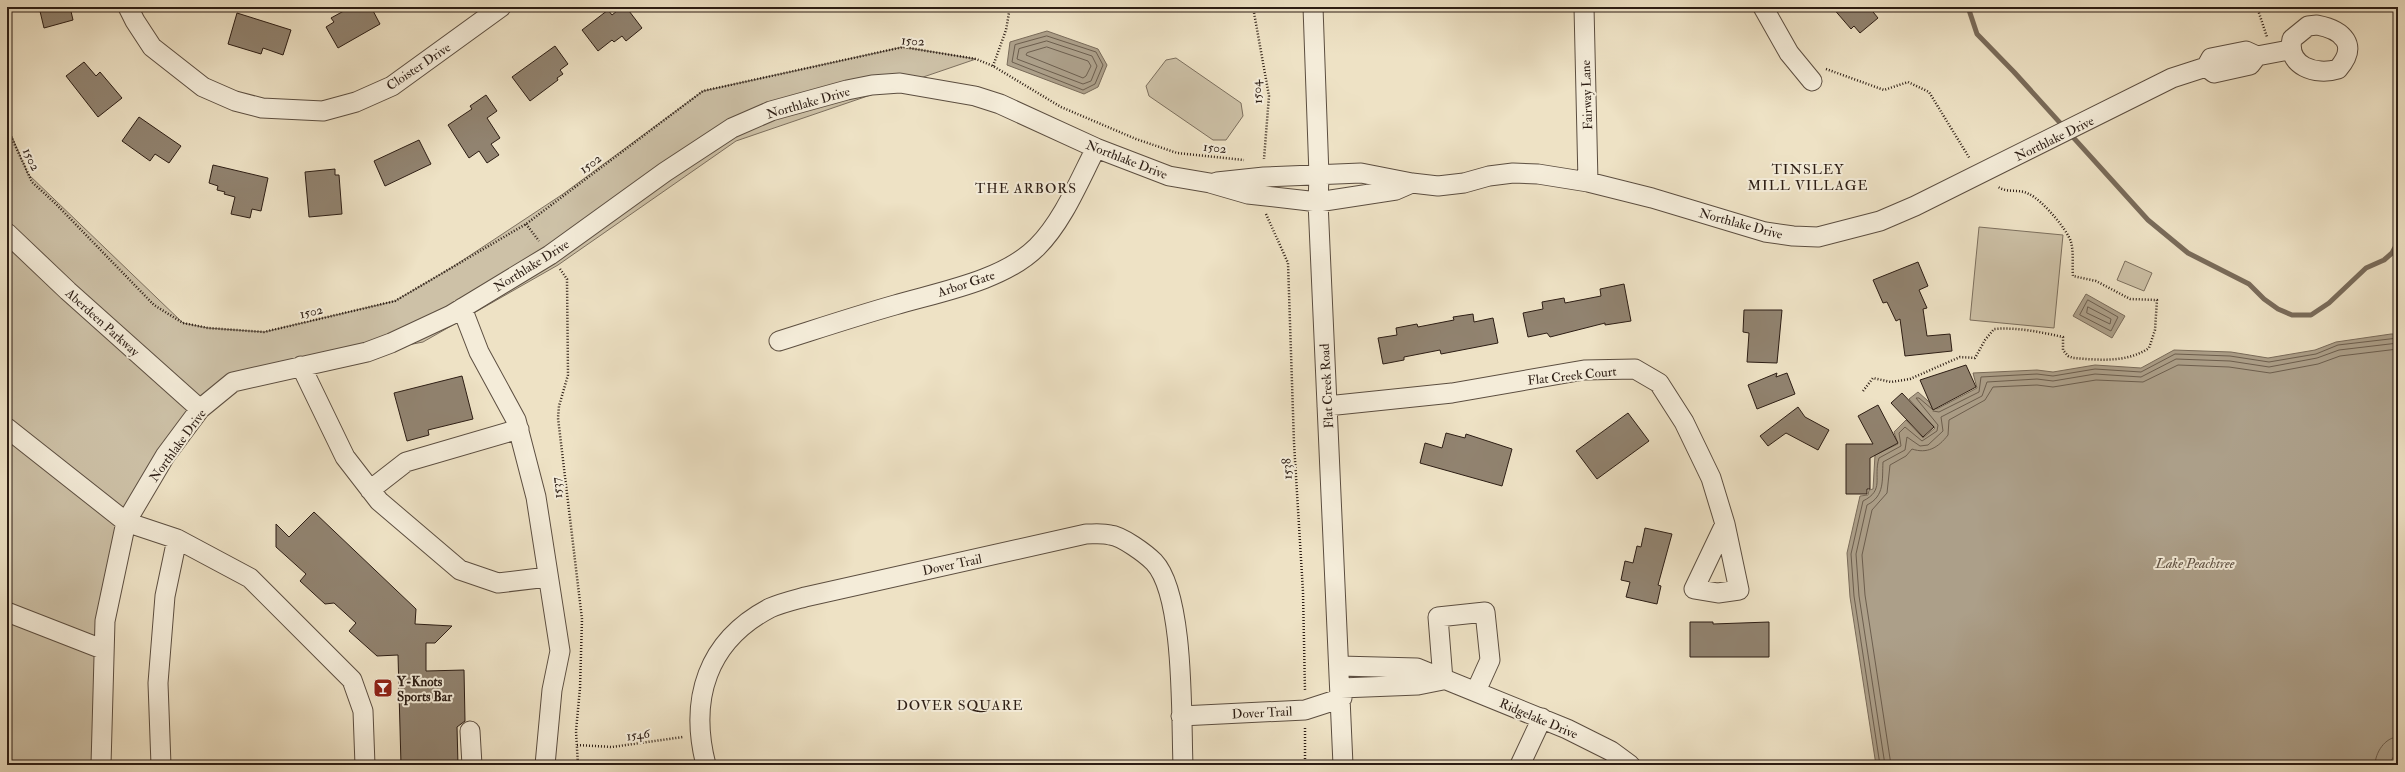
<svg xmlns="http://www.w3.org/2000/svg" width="2405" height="772" font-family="'IM FELL Double Pica',serif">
  <rect width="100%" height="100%" fill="#eee2c5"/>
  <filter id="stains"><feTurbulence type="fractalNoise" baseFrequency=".005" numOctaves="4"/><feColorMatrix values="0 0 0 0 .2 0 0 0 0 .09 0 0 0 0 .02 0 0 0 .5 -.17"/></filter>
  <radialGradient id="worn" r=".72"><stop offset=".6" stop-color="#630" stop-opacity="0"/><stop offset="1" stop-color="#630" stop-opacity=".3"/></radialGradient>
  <path fill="#cdc1a7" stroke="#7c6f5e" d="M903,47L976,59L736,141L558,265L423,342L248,377L200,409L126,522L110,587L102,765H7V125L28,174L183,323L208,328L264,332L395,301L451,268L563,194L703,91Z
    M1176,58L1241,103L1243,116L1226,140H1213L1149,96L1146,86L1166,60Z
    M1979,227L2063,235L2054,328L1970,320Z
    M2125,261L2152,273L2144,291L2117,280Z"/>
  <path fill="#ac9f89" stroke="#796b5a" d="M1047,31L1098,49L1107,65L1098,87L1084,94L1007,65L1010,42Z
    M2086,294L2125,316L2112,338L2073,316Z
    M2391,334H2398V748L2389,765H1876L1850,597L1847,553L1860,496L1868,495L1869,490L1873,489L1875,455L1898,444L1894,432L1906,420L1923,438L1935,428L1909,399L1918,392L1937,409L1977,388L1973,373L2037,370L2053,372L2095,365L2141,368L2174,350L2231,352L2268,358L2315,350L2336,342Z"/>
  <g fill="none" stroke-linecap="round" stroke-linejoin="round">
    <path stroke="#6c5e4e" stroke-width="1" d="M1047,36L1096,52L1103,65L1095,84L1083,90L1012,62L1015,45Z
      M1047,41L1092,56L1097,66L1091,81L1083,84L1017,59L1019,49Z
      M1047,47L1088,61L1091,66L1086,76L1083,78L1026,55L1027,53Z
      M2088,300L2118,317L2111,331L2080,315Z
      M2088,307L2111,319L2110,324L2087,313Z
      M1933,411L1939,412L1979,392L1981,377L2037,374L2053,376L2095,369L2141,372L2175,354L2230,356L2269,362L2316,354L2338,345L2398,338
      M1880,765L1854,596L1851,554L1863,501C1885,490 1873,478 1879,458L1901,446L1899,433L1905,427L1922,441L1937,431L1938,425L1916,398H1919L1932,409
      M1885,765L1859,596L1856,554L1867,505C1885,496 1882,480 1883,462L1905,450L1907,437L1920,446L1928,445L1943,431L1941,417L1982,396L1987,382L2037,379L2053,381L2095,374L2141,377L2176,359L2230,361L2269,367L2317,358L2339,350L2398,343
      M1891,765L1865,595L1862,555L1872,510L1887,493L1890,465L1906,456L1912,449C1927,454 1938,448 1948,435L1949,420L1985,400L1993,387L2037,385L2053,387L2096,380L2143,382L2178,365L2229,367L2270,373L2318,364L2340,356L2398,349
      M2375,765C2375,753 2385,737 2398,737"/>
    <path stroke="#796b5a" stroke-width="5" d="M1968,7L1977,34L2014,72L2148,220L2188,253L2249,284L2264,299L2278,309L2292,315H2311L2329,303L2366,268L2384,260L2392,253L2398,242"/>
  </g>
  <path fill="#918370" stroke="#2c1d14" d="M39,7H70L73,20L44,28Z
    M351,7H371L380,24L338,48L326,27L334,22L331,18Z
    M622,7H626L642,28L626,41L622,36L614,42L612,40L598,51L582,30L608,10L612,15Z
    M1832,7H1869L1878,18L1860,33L1854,26L1851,29Z
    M237,13L291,30L283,55L263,48L261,54L228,44Z
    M555,46L568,64L560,70L563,74L557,78L558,80L530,101L512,77Z
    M84,62L96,76L100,72L122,98L98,117L66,76Z
    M486,95L497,111L487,118L500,138L491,144L499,155L487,163L479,151L469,158L448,125L472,109L470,106Z
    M139,117L181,146L169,163L155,154L150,161L122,141Z
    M419,140L431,164L385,186L374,161Z
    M213,165L268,178L261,211L252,209L250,218L231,214L235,197L224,194L225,192L217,190L218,186L209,183Z
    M335,169V175H339L342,214L309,217L305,172Z
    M1918,262L1928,286L1919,290L1927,308L1923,309L1927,336L1950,334L1952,351L1905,356L1900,319L1896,321L1887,302L1883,303L1873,280Z
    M1624,284L1631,321L1605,325V323L1550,337L1547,333L1528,337L1523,313L1543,309L1542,302L1564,298L1565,303L1601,296L1600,289Z
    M1744,310H1782L1777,363L1747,362L1749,333L1743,332Z
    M1473,314L1474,322L1493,318L1498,343L1441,354L1440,350L1404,357V360L1383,364L1378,338L1397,335L1396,328L1417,324L1418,327L1454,320L1453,317Z
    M1966,365L1976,387L1933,410L1920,380Z
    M1777,373L1776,377L1787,373L1795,394L1757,409L1748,385Z
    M462,376L473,419L428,430L429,435L407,441L394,393Z
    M1902,393L1934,427L1923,437L1891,403Z
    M1878,405L1898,443L1870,458V489H1867V494H1846V444H1873L1858,416Z
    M1798,407L1805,417L1829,430L1818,450L1786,433L1768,446L1760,436Z
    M1628,413L1649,441L1597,479L1576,451Z
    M1446,433L1465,438L1466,434L1512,449L1502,486L1420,463L1425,443L1442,448Z
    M314,512L416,609L415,624L452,626L435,643H426V671L464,670L465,721L457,727L458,765H401L398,655L377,656L349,631L356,623L334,603L325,604L300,581L306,574L276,547V524L289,537Z
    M1645,528L1672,534L1658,585L1661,586L1657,604L1626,597L1630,582L1621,580L1625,561L1633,563L1637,546L1641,547Z
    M1690,622H1713V624L1769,622V657H1690Z"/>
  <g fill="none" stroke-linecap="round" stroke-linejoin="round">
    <defs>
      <path id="minor" d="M128,7L135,21L152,47L203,87L235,101L262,108L323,111L356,102L392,86L501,7
        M1313,7L1319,176L1318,202L1343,765
        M1584,7L1588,182
        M1763,7L1789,53L1812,81
        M2317,25C2343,30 2359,45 2338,69C2316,76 2286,66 2292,39L2308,26Z
        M2257,56L2289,50
        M1217,182L1264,177L1361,173L1412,183L1438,186L1464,183L1489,176L1513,173L1538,174L1588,182L1652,198L1765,232L1793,236L1818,237L1880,221L1915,206L2172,78L2206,67L2211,58L2246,51L2257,56L2250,65L2214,73L2206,67
        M7,233L68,291L200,409
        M462,308L479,352L516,420L536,497L560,651L552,690L545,765
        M779,341C817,329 856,316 895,305C939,292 1003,281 1037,247C1063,221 1079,181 1096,148
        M301,366L345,457L379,501L460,570L498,583L548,577
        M1327,406L1452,393L1584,370L1635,369L1659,383L1684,422L1711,478L1725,524L1739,590L1718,593L1694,589L1725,524
        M7,428L126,522L177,539L165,596L158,683L161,765
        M370,490L406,462L519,429
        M177,539L250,578L352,680L363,711L365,765
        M7,612L102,649
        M1340,666L1417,668L1567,729L1611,751L1630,765
        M1443,680L1438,617L1485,612L1490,660L1476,691
        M1341,688L1418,685L1443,680
        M1181,716L1305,710L1342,698
        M470,731L472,765
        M101,765L105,621L126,522L165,456L200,409L233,382L367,352L391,343L451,315L550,255L665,172L732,128L771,111L847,90L872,85L900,83L975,96L1000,104L1096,148L1169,176L1210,183L1248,194L1318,202L1396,190L1412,183
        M706,765C689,699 707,641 770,608C781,603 794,600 805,597L1086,534C1094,534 1103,533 1110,535C1122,536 1146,554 1154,562C1185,595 1181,719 1183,765
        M1520,765L1542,718"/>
    </defs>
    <use href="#minor" stroke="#5c4e40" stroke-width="21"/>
    <path stroke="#2c1d14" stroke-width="2.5" stroke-dasharray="1 2" stroke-linecap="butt" d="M1253,7L1269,96L1264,159
      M2257,7L2267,37
      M993,66L1006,30L1010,7
      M1826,69L1884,90L1908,82L1929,92L1970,159
      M7,128L32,182L56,204L154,305L183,323L208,328L264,332L395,301L526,224L703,91L903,47L976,59L993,66L1061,107L1136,139L1177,153L1244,160
      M1266,214L1288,263L1294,443L1303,592L1305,691
      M526,224L539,241
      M560,269L567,279L568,375L559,406L558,418L582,619L580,688L576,731L578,765
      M1863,391L1873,378L1891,382L1910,379L1960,357L1975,358L1985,340L1994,329C2017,327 2040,332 2063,337V350L2068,356L2073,358C2099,360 2127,363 2149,348L2155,330L2157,300L2130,299L2096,281L2073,276C2072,266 2074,253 2071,242C2067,229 2042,200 2029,194C2018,188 2007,194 1997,186
      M577,745L612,747L683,737
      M1305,765V726"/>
    <use href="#minor" stroke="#f4ecd9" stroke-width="19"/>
  </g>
  <defs>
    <symbol id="bar-square" viewBox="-11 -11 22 22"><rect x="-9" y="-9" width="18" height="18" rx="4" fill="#8f2418" stroke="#f4ecd9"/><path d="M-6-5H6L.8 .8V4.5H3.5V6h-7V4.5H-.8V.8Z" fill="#fff"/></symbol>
  </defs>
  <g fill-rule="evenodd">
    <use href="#bar-square" x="372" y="677" width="22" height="22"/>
  </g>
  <g text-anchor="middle" stroke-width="4" stroke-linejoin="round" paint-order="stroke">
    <g font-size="13" fill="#2c1d14" stroke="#f4ecd9">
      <text transform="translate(913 40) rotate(4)" y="5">1502</text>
      <text transform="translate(418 66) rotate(-34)" y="5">Cloister Drive</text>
      <text transform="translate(1256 92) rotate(-95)" y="5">1504</text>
      <text transform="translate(1586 95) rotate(-92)" y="5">Fairway Lane</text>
      <text transform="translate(808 102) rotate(-16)" y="5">Northlake Drive</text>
      <text transform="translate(2054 138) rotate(-26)" y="5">Northlake Drive</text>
      <text transform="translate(1215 147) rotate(6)" y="5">1502</text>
      <text transform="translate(32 159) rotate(65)" y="5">1502</text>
      <text transform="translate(1127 159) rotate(21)" y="5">Northlake Drive</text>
      <text transform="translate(590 163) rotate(-36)" y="5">1502</text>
      <text transform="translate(1741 223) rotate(15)" y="5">Northlake Drive</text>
      <text transform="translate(531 265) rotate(-32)" y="5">Northlake Drive</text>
      <text transform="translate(966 283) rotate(-18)" y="5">Arbor Gate</text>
      <text transform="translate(311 311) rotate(-13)" y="5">1502</text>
      <text transform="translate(103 322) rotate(42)" y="5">Aberdeen Parkway</text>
      <text transform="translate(1572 375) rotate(-6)" y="5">Flat Creek Court</text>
      <text transform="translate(1326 386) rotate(-93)" y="5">Flat Creek Road</text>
      <text transform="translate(177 445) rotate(-54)" y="5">Northlake Drive</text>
      <text transform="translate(1286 469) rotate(-94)" y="5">1538</text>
      <text transform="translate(556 488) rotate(-97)" y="5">1537</text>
      <text transform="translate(952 564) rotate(-12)" y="5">Dover Trail</text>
      <text transform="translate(1262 712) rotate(-3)" y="5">Dover Trail</text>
      <text transform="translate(1539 718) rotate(23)" y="5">Ridgelake Drive</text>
      <text transform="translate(638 734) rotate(-7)" y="5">1546</text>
    </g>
    <g font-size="13" font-weight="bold" fill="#2c1d14" stroke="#f4ecd9" text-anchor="start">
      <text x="397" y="686">Y-Knots<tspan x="397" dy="15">Sports Bar</tspan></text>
    </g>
    <g font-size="14" letter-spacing="1" fill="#2c1d14" stroke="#f4ecd9">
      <text x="1808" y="174">TINSLEY<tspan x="1808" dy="16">MILL VILLAGE</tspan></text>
      <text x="1026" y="193">THE ARBORS</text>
      <text x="960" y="710">DOVER SQUARE</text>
    </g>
    <g font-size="14" font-style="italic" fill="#5f5143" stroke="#f4ecd9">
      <text x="2195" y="568">Lake Peachtree</text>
    </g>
  </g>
  <rect width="2405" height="772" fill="none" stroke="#eee2c5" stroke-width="24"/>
  <rect x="8" y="8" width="2389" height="756" fill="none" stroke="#2c1d14" stroke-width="2"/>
  <rect x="12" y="12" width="2381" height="748" fill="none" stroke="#2c1d14"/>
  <rect width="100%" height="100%" filter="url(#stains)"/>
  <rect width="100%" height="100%" fill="url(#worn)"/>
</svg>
